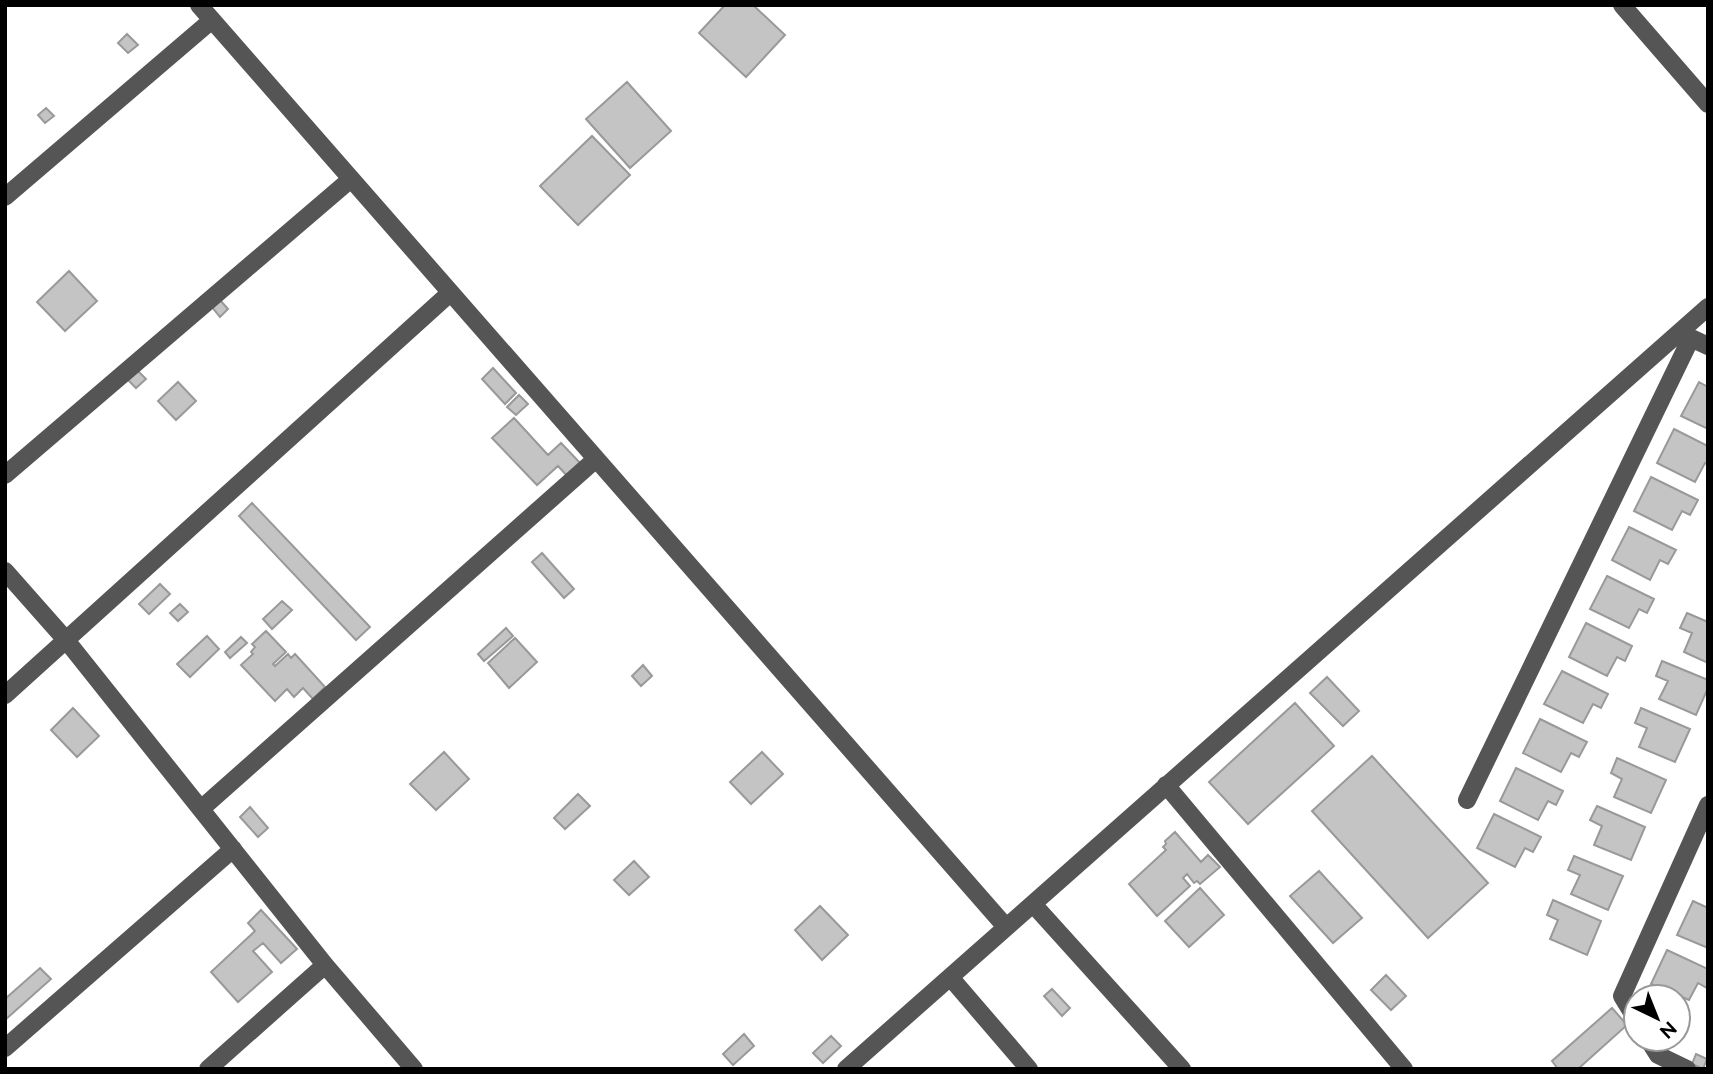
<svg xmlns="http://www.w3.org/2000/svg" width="1713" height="1074" font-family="Raleway,sans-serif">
  <rect width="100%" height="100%" fill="#fff"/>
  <path fill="#c4c4c4" stroke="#999" stroke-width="2" d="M725,5H753L785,35L746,77L699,33Z
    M127,34L138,45L128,53L118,43Z
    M627,82L671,131L630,168L586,119Z
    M46,108L54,116L45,123L38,115Z
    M592,136L630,175L578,225L540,186Z
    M69,271L97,301L65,331L37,302Z
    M220,300L228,309L220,317L212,307Z
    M493,368L516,393L505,404L482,379Z
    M138,371L146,379L136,388L128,380Z
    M178,382L196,401L176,420L158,401Z
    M1699,382L1708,387V429L1681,416Z
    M519,395L528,404L516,415L507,407Z
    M514,418L548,455L561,443L583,466L570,479L558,466L537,485L492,438Z
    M1674,429L1708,446V464L1705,463L1695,482L1657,463Z
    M1651,477L1698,500L1690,515L1682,511L1672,530L1634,511Z
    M252,503L370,627L356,640L239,516Z
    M1629,527L1676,550L1668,564L1660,560L1650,580L1612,560Z
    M542,553L574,589L564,598L532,562Z
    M1607,576L1654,599L1647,613L1639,609L1629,628L1590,609Z
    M160,584L170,594L149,614L139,604Z
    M282,601L292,610L272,629L263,619Z
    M180,604L188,612L178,621L170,613Z
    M1687,613L1708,622V663L1684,652L1692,633L1680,628Z
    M1586,623L1632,646L1625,661L1617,657L1607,676L1569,657Z
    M506,628L513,636L484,661L478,654Z
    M266,631L286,652L273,664L275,666L288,654L291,658L295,654L325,687L313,699L303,688L294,697L287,689L275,701L241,665L253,654L251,652L255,647L252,644Z
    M207,636L219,649L190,677L177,664Z
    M241,637L247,643L230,658L225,652Z
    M515,638L537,662L509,688L488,663Z
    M1662,661L1708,680V688L1696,715L1659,699L1668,681L1656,676Z
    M643,665L652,676L641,686L632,676Z
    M1562,671L1608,694L1601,708L1593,704L1583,723L1544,704Z
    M1327,677L1359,711L1343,726L1310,693Z
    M1295,703L1334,746L1248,824L1209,782Z
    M73,708L99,736L77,757L51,730Z
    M1641,708L1690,729L1675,762L1639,747L1647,728L1635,723Z
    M1540,719L1587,742L1579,757L1571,753L1561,772L1523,753Z
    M444,752L469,779L436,810L410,784Z
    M762,752L783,774L751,804L730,782Z
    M1372,756L1488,883L1428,938L1312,811Z
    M1617,758L1666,780L1651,813L1614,797L1622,779L1611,773Z
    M1516,768L1563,791L1556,805L1548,801L1538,820L1500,801Z
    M578,794L590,806L565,829L554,818Z
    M1597,806L1645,827L1631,860L1594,845L1602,826L1590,820Z
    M250,807L268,828L258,837L240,817Z
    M1494,814L1541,837L1533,852L1525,848L1515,867L1477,848Z
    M1175,832L1201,862L1208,855L1220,867L1200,884L1197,881L1194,883L1187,874L1183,878L1190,886L1157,916L1129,884L1166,850L1163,847L1166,844L1165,841Z
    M1574,856L1623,876L1608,910L1571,894L1580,875L1568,870Z
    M634,861L649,877L629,895L614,880Z
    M1319,871L1362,918L1333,943L1290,896Z
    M1200,888L1224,915L1189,947L1165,921Z
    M1553,900L1601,921L1587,955L1550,939L1558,920L1547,915Z
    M1693,901L1708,908V948L1677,935Z
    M820,906L848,935L822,960L795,930Z
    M261,910L297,949L281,963L263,943L253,951L272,972L238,1002L211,972L255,931L248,923Z
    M1667,950L1708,969L1707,988L1698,983L1689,1000L1651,984Z
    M40,968L51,979L5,1020V999Z
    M1386,975L1406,996L1391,1010L1371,990Z
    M1052,989L1070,1008L1062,1016L1044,996Z
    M1612,1008L1627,1025L1578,1069H1558L1552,1061Z
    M744,1034L754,1046L733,1065L723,1054Z
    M831,1036L841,1046L823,1063L813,1053Z
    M1696,1054L1707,1059L1703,1069L1692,1064Z"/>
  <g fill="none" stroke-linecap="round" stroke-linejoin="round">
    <path stroke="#555" stroke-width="18" d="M199,5L1006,927
      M1622,5L1708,104
      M5,197L212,20
      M5,475L351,179
      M5,571L66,640L325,965L414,1069
      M5,695L450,293
      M1166,785L1404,1069
      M1467,800L1691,338L1708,346
      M201,809L596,459
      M1033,904L1182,1069
      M950,977L1029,1069
      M1636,1019L1622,996L1708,805
      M1648,1039L1658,1055L1687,1069
      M5,1048L233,849
      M208,1069L325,965
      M846,1069L1708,307"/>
  </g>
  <rect width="1713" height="1074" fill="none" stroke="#000000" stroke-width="14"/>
  <g transform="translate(1657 1018) rotate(137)"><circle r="33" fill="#ffffff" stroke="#999999" stroke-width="2"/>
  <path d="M0-5L12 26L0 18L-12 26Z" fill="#000000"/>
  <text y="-10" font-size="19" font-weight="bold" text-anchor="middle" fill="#000000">N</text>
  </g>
</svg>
